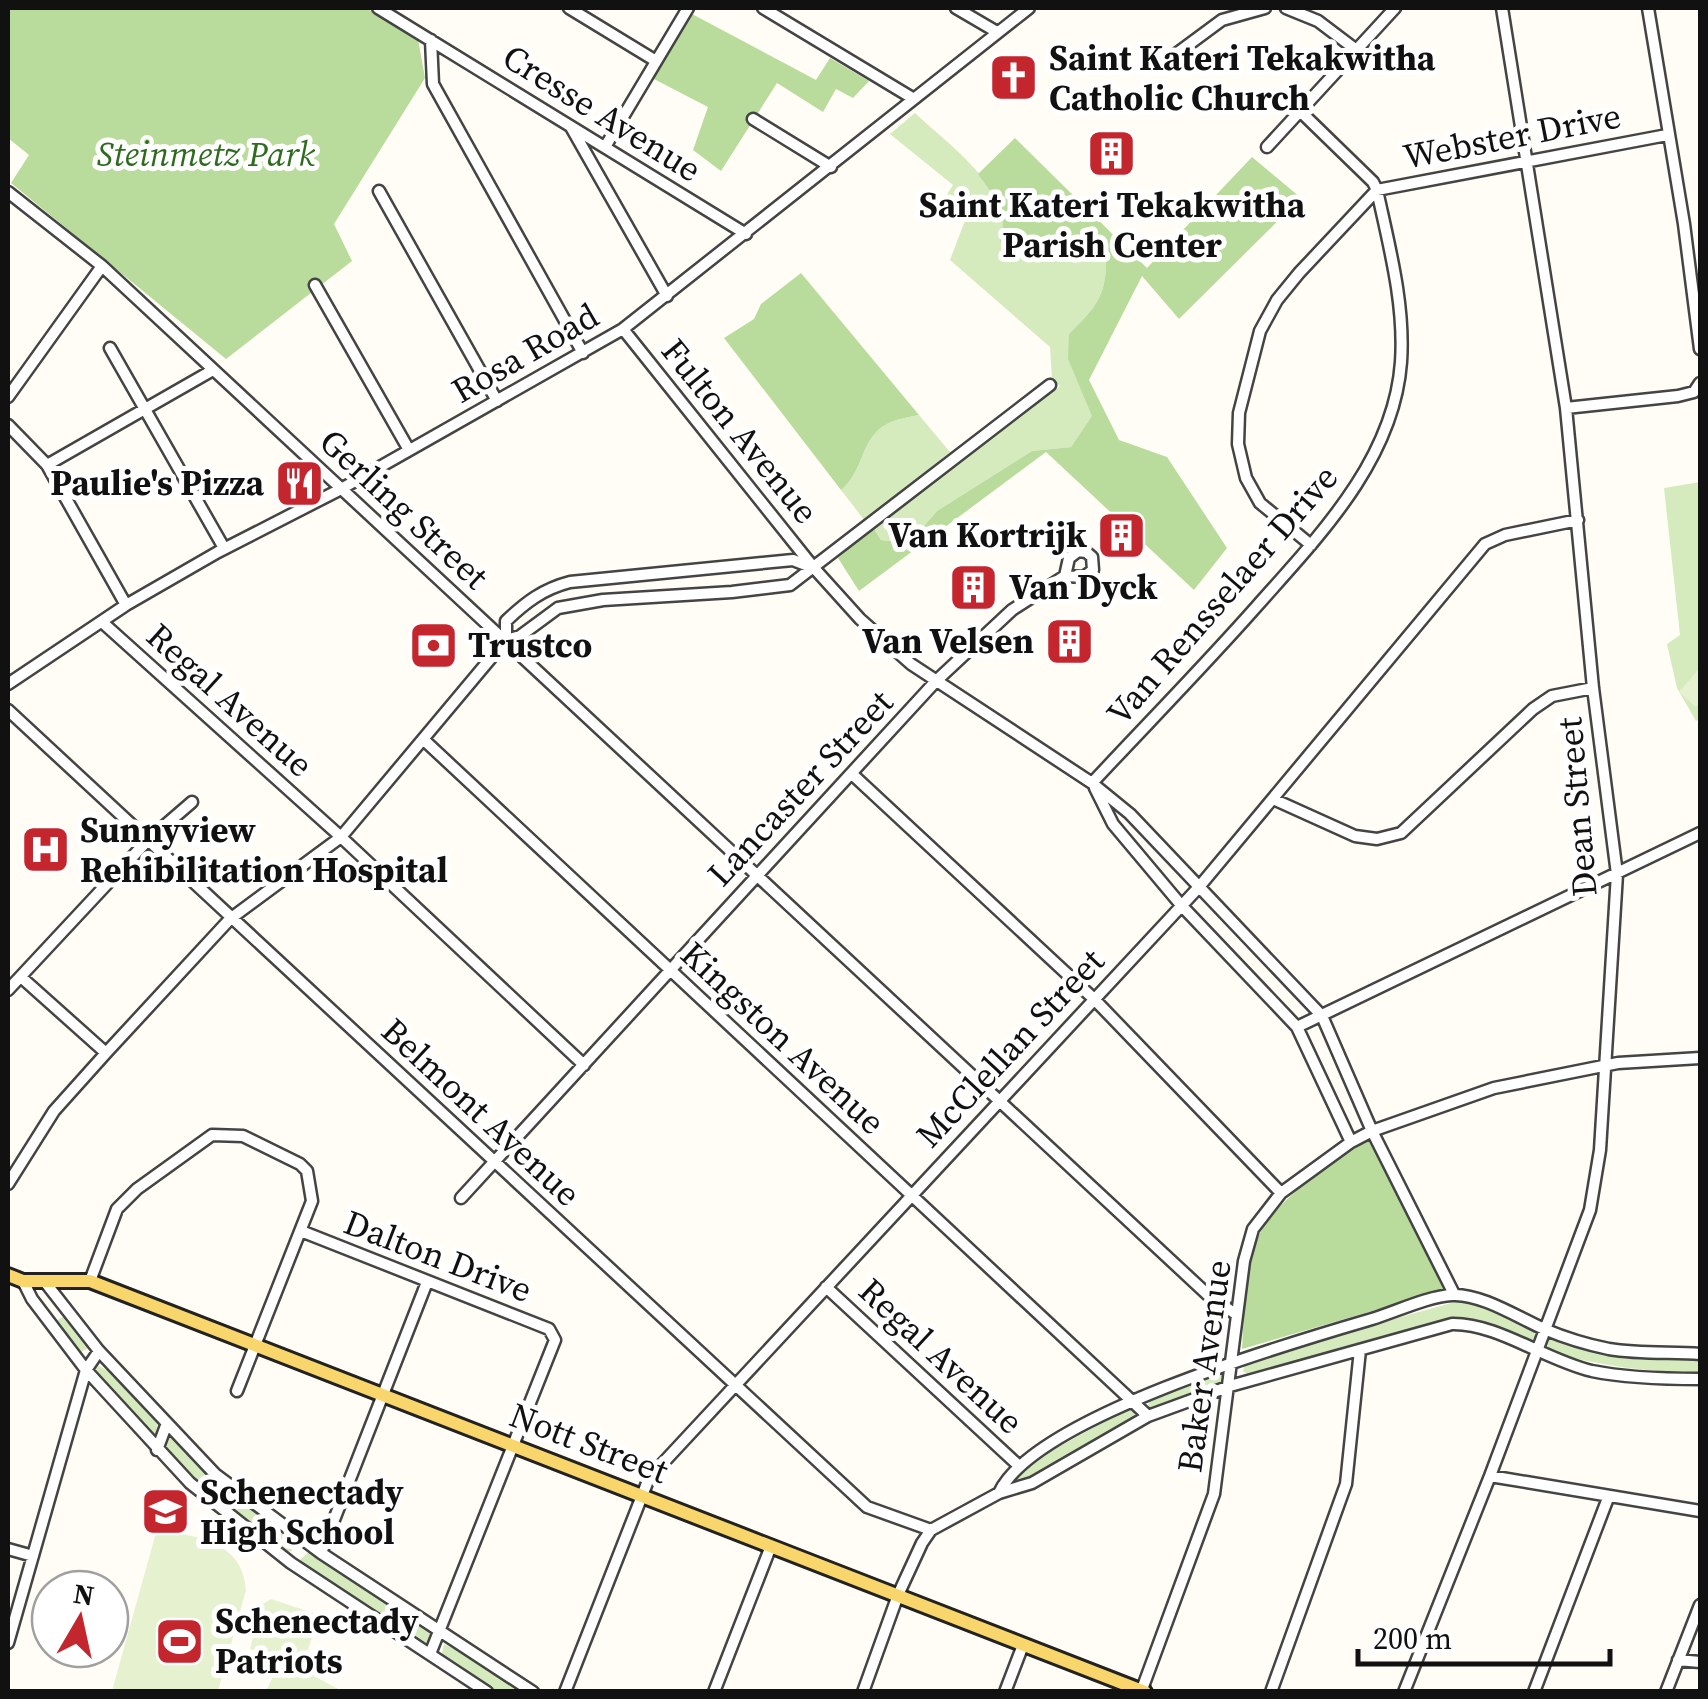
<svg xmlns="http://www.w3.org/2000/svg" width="1708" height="1699" font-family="'Source Serif 4',serif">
  <rect width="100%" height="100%" fill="#fffdf5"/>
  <path fill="#d5ebbd" d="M915,113C946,142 995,177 1006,221L1040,246L1074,242L1106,256C1107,296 1096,307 1069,334L1093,415L1071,447L1032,451L937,511L909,543L881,540L873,527L1060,386L1052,379L1050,347L950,260L966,218L946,196L953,185L890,134Z
    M919,415L950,452L865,521L841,490C864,472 860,438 887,424C896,419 909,417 919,415Z
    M1700,482V718L1696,721L1677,688L1667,644L1680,635L1664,488Z
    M1462,1300L1525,1324L1534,1330L1535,1337L1532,1341H1524L1466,1319L1435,1322L1272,1369L1247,1374L1243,1371L1246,1360Z
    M64,1316L86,1341L88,1348L79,1353L56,1321Z
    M1551,1339L1700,1358V1374C1649,1371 1600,1367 1550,1351L1546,1342Z
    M99,1366L114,1374L158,1422L156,1434L146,1431L94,1370Z
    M1218,1371L1222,1372V1383L1153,1408L1148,1407L1150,1398Z
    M1130,1408L1135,1411L1134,1421L1021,1481L1014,1482L1011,1478L1036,1459Z
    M167,1436L176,1438L216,1480L294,1540V1548L290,1552L283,1550L222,1504L164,1448Z
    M309,1552L434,1632L430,1642L423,1643L302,1564L300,1560Z
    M444,1644L476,1659L525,1691H497L446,1658L442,1654Z"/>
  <path fill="#b9dc9c" d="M8,8H366L418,39L425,78L334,224L352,261L226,359L11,183L29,155L8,138Z
    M692,14L816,80L830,58L869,81L853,98L836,89L823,112L777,83L721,171L693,150L708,107L652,78Z
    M1015,138L1147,268L1252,157L1301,198L1179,319L1142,276L1089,380L1119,440L1167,457L1227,548L1194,590L1046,452L859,591L838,558L873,527L881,540L909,543L937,511L1032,451L1071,447L1092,416L1068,359L1069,334C1096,307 1107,296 1106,256C1075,242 1056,235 1026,257L1013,253L1000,241C1009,209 996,200 978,174Z
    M801,273L919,415C909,417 896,419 887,424C860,438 864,472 841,490L724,338L754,319L761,304Z
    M1370,1140L1444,1290L1242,1349C1244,1316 1245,1260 1261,1231C1278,1200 1338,1155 1370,1140Z"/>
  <path fill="#e6f2cf" d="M1700,668V702L1696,707L1679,692Z
    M157,1529C197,1537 243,1541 246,1590L218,1691H112Z
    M271,1599L319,1615L308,1650L282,1659L342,1691H266L282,1659L250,1649L261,1605Z"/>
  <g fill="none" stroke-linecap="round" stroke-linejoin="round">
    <defs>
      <path id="minor" d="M378,8L746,234
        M569,8L656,61
        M763,8L914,99
        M956,8L997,32
        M1286,8L1318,21L1355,49
        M1648,8L1684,224L1700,349
        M431,40L433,84L583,353
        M1176,54L1222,20L1265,8
        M753,119L831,167
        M571,127L667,296
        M605,147L688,8
        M1267,147L1395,8
        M379,191L497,401
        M8,192L102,266L1208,1295L1237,1315
        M315,285L409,450
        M623,329L814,568L860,619L911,664L1092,783L1130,814L1322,1016L1372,1131L1454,1294
        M110,348L224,548
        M8,397L102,266
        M1566,408L1678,396L1694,392L1700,383
        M8,425L47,465L126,605
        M47,465L213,370
        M1311,545L1260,503L1246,478L1238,444L1239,413L1260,331L1277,300L1299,273L1377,190L1667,135
        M1078,551L1086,552L1092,557L1093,570L1084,577L1065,576L1069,558Z
        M102,622L341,837L584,1065
        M506,640V621C526,602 543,589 570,582L793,560L811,567
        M8,684L126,605L218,552L341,489L623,329L1029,8
        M8,710L867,1507L931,1530
        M424,740L1148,1416
        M852,774L1094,999L1281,1193
        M1092,783C1147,724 1204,666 1257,606C1319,536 1394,460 1401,362C1405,304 1389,246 1377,190L1373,182L1301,112
        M1095,788L1113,824L1181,905L1297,1027L1351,1142
        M1273,799L1355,836L1377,839L1401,833L1533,709L1552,696L1593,688
        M21,977L106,1053
        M8,990L148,840L192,802
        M1297,1027L1700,833
        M8,1184L54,1111L106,1053L230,919L341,837L506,640L520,636L558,608L603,600L732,592L790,585L1050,385
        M461,1198L936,681L1012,610L1065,576
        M301,1231L549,1329L555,1340L430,1654
        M23,1281L32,1299L86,1370L190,1483L291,1563L487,1692
        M90,1281L117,1209L137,1189L212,1135L243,1136L300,1164L307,1171L312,1201L237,1391
        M45,1282L99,1351L215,1474L321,1553L533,1692
        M826,1287L1018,1465
        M157,1450L167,1423
        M1490,1476L1700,1511
        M999,1493C1034,1417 1290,1343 1372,1319C1395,1312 1429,1296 1452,1295C1480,1293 1519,1318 1544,1329C1563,1337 1589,1345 1609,1349C1639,1354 1671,1352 1700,1354
        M8,1549L33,1556
        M321,1553L427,1282
        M8,1643L86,1370L99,1351
        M1678,1660L1700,1662
        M565,1692L649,1478L1199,887L1485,544L1505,535L1578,520
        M714,1692L771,1546
        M863,1692L898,1595L922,1543L931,1530L999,1493L1032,1483L1148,1416L1230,1386L1452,1324C1497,1323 1545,1360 1592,1371C1626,1378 1666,1379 1700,1379
        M1005,1692L1023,1645
        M1141,1692L1214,1494L1244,1261L1253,1229L1281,1193L1351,1142L1372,1131L1494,1088L1618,1063L1700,1058
        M1271,1692L1346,1484L1360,1350
        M1404,1692L1490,1476L1590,1210L1600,1150L1617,874L1593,688L1566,408L1502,8
        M1534,1692L1608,1498
        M1666,1692L1700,1605"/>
      <path id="major" d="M8,1275L23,1281H90L1145,1692"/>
    </defs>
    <use href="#minor" stroke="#444" stroke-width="15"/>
    <use href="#major" stroke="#222" stroke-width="18"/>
    <use href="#minor" stroke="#fff" stroke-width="10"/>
    <use href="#major" stroke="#f9d66b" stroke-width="12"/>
  </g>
  <defs>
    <symbol id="church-square" viewBox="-11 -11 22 22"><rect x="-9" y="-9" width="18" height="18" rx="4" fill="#c4262e" stroke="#fff"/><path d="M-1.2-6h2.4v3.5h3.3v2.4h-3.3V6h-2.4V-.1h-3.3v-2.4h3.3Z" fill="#fff"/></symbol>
    <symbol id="building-square" viewBox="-11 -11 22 22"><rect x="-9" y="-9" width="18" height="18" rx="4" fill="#c4262e" stroke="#fff"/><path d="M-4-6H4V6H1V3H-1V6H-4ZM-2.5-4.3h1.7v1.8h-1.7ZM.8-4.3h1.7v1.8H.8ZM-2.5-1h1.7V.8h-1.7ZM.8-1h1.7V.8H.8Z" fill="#fff"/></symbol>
    <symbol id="restaurant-square" viewBox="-11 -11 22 22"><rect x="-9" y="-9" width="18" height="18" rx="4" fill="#c4262e" stroke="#fff"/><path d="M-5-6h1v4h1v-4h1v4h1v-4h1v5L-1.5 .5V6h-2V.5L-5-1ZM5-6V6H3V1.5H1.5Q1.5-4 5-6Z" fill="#fff"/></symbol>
    <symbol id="bank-square" viewBox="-11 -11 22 22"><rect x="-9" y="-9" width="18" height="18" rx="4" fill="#c4262e" stroke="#fff"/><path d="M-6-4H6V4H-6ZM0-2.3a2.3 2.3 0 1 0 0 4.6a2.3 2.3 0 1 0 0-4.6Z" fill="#fff"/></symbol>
    <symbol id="hospital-square" viewBox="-11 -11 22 22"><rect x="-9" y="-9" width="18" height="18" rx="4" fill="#c4262e" stroke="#fff"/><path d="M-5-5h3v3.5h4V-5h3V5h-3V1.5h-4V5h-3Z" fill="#fff"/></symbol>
    <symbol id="school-square" viewBox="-11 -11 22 22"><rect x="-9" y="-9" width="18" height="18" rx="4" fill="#c4262e" stroke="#fff"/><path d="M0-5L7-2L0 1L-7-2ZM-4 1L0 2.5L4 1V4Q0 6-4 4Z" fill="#fff"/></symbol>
    <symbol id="stadium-square" viewBox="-11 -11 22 22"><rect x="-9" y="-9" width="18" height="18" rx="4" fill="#c4262e" stroke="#fff"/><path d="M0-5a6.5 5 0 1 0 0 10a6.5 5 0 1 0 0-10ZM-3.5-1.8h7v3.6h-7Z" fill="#fff"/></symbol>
  </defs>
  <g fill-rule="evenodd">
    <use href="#church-square" x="986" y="50" width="55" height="55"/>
    <use href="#building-square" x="1084" y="126" width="55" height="55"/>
    <use href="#restaurant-square" x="272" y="456" width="55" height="55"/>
    <use href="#building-square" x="1094" y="508" width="55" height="55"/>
    <use href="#building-square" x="946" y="560" width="55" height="55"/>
    <use href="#building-square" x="1042" y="614" width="55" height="55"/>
    <use href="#bank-square" x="406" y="618" width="55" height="55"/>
    <use href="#hospital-square" x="18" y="822" width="55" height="55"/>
    <use href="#school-square" x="138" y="1484" width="55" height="55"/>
    <use href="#stadium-square" x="152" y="1614" width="55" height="55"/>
  </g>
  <g text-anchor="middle" stroke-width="10" stroke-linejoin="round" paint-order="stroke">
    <g font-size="35" font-weight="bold" fill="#111" stroke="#fff" text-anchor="start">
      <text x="1049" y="70">Saint Kateri Tekakwitha<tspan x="1049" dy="40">Catholic Church</tspan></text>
      <text x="1112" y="217" text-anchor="middle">Saint Kateri Tekakwitha<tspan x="1112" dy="40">Parish Center</tspan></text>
      <text x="264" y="495" text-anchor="end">Paulie's Pizza</text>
      <text x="1087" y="547" text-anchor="end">Van Kortrijk</text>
      <text x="1009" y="599">Van Dyck</text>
      <text x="1034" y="653" text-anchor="end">Van Velsen</text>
      <text x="468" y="657">Trustco</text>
      <text x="80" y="842">Sunnyview<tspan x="80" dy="40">Rehibilitation Hospital</tspan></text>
      <text x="200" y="1504">Schenectady<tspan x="200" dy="40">High School</tspan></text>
      <text x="215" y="1633">Schenectady<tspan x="215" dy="40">Patriots</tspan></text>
    </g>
    <g font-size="35" fill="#111" stroke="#fff">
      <text transform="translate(602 113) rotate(32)" y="12">Cresse Avenue</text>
      <text transform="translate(1512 136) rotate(-11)" y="12">Webster Drive</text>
      <text transform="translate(525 353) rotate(-30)" y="12">Rosa Road</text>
      <text transform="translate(740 431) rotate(51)" y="12">Fulton Avenue</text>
      <text transform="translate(404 509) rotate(43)" y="12">Gerling Street</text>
      <text transform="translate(1222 595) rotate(-49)" y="12">Van Rensselaer Drive</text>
      <text transform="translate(230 700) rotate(42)" y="12">Regal Avenue</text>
      <text transform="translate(800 788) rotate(-47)" y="12">Lancaster Street</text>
      <text transform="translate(1577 807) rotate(-95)" y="12">Dean Street</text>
      <text transform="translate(783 1038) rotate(43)" y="12">Kingston Avenue</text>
      <text transform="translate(1010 1048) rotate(-47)" y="12">McClellan Street</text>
      <text transform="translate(481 1112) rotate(43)" y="12">Belmont Avenue</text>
      <text transform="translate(438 1256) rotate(21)" y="12">Dalton Drive</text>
      <text transform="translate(941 1356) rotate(43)" y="12">Regal Avenue</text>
      <text transform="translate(1204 1366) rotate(-82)" y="12">Baker Avenue</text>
      <text transform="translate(589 1443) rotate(21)" y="12">Nott Street</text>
    </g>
    <g font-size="35" font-style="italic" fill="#2f6b1f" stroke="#fff">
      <text x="206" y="166">Steinmetz Park</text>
    </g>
  </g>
  <rect width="1708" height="1699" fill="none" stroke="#111111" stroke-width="20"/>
  <g transform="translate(80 1619) rotate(9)"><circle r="48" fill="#ffffff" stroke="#a0a0a0" stroke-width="2.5"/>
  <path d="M0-8L18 38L0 25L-18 38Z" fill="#c4262e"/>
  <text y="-15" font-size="28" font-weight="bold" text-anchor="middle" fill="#111111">N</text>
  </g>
  <path d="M1358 1649v15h252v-15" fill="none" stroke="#111111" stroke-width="5"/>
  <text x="1373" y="1649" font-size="30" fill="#111111" stroke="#ffffff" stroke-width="8" paint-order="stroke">200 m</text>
</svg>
